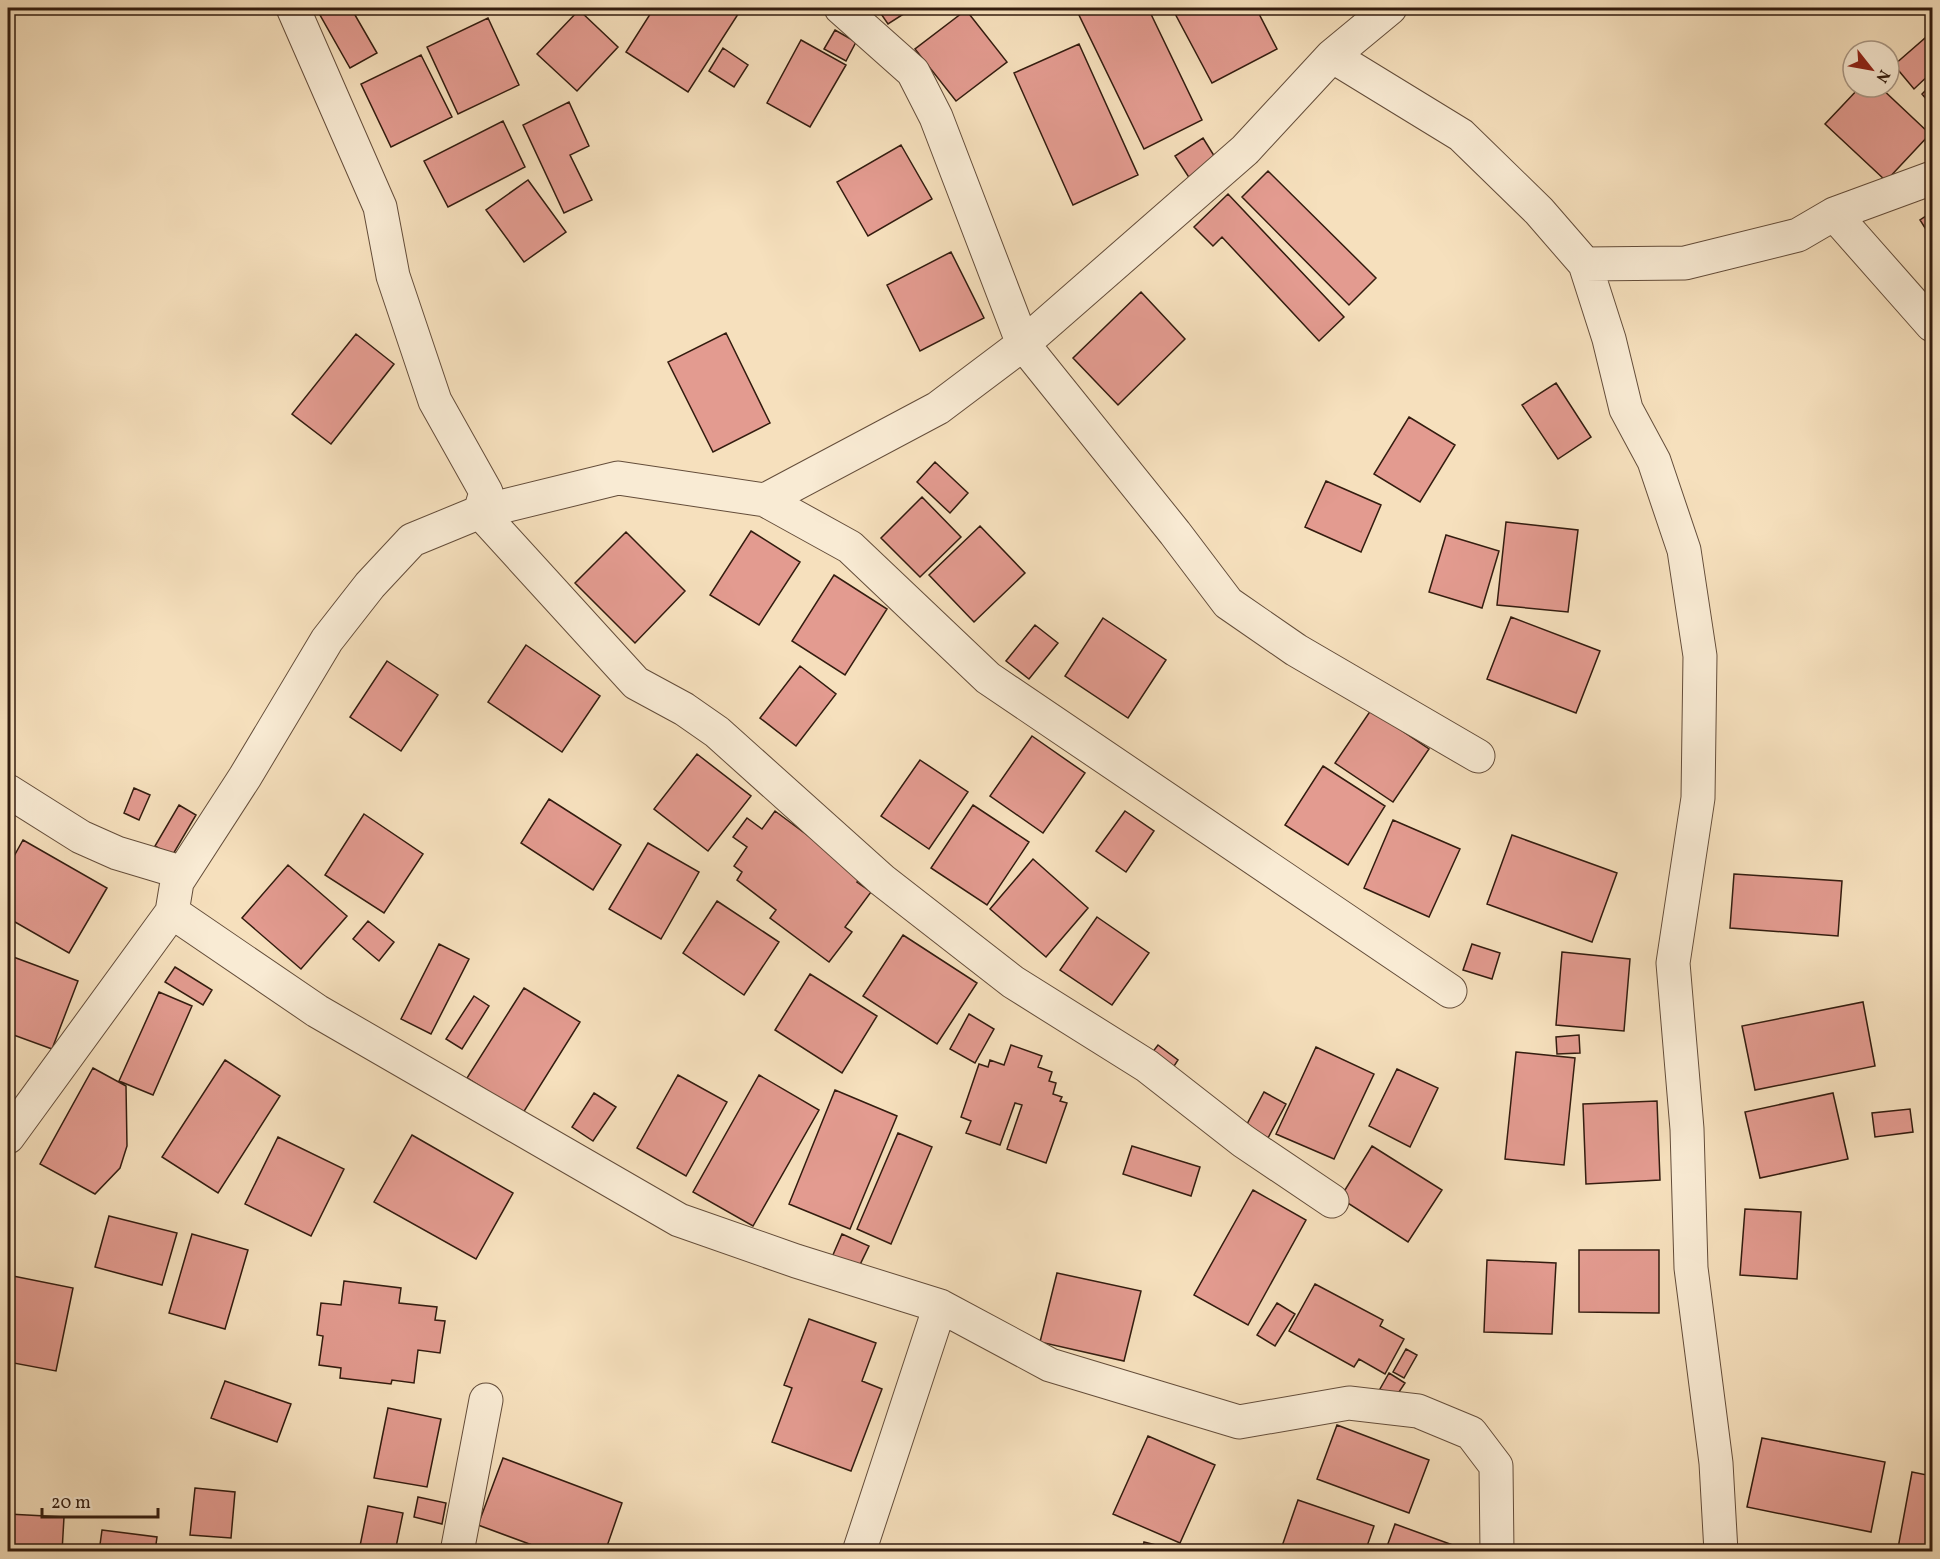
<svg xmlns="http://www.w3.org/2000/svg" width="1940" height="1559" font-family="Vollkorn,serif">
  <rect width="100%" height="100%" fill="#f6e0bd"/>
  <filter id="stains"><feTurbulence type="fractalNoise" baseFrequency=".00333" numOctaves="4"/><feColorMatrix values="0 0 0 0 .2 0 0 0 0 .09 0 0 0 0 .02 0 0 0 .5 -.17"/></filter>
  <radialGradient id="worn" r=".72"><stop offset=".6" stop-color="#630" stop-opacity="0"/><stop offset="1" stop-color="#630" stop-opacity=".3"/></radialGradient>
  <path fill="#e39b90" stroke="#331c0f" stroke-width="1.5" d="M334,8H351L377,53L350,68L320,15Z
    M654,8H742L688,92L626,52Z
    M877,8H913L888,24Z
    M1089,8H1148L1202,120L1144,149L1078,13Z
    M1172,8H1256L1277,49L1212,83Z
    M579,10L618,47L577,91L537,54Z
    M966,10L1007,62L956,101L915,49Z
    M488,18L519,85L458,114L427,47Z
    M835,30L856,42L846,61L824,49Z
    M1932,32V72L1914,89L1894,65Z
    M801,40L846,65L810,127L767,103Z
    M1079,44L1138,175L1073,205L1014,73Z
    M723,48L748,65L734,87L709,71Z
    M421,55L452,117L391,147L361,84Z
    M1932,84V106L1922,94Z
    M1860,87H1880L1930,134L1886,181L1825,124Z
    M569,102L589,146L570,155L592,200L564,213L523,125Z
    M503,121L525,167L448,207L424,161Z
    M1203,138L1218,162L1190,179L1175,156Z
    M901,145L932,199L868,236L837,182Z
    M1268,171L1376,278L1349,305L1242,197Z
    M528,180L566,232L524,262L486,210Z
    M1228,194L1344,317L1319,341L1222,237L1213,246L1194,227Z
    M1932,212V239L1920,220Z
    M951,252L984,318L920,351L887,285Z
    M1141,292L1185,339L1118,405L1073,358Z
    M726,333L770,423L713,452L668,362Z
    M356,334L394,364L331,444L292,414Z
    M1556,383L1591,437L1558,459L1522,405Z
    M1409,417L1455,445L1420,502L1374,474Z
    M935,462L968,493L950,513L917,482Z
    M1326,481L1381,505L1361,552L1305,527Z
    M922,497L961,537L920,577L881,538Z
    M1506,522L1578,530L1568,612L1497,605Z
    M980,526L1025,573L974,622L929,575Z
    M751,531L800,562L759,625L710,595Z
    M626,532L685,591L635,643L575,583Z
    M1446,535L1499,551L1482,608L1429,592Z
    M834,575L887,609L845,675L792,641Z
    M1511,617L1600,651L1576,713L1487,679Z
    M1103,618L1166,660L1128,718L1065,676Z
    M1035,625L1058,643L1029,679L1006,661Z
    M526,645L600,696L562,752L488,702Z
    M387,661L438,695L401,751L350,717Z
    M800,666L836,694L796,746L760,718Z
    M1371,710L1429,749L1393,802L1335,763Z
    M1032,736L1085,773L1043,833L990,796Z
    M697,754L751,796L708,851L654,809Z
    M920,760L968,792L929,849L881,816Z
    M1323,766L1385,806L1348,865L1285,825Z
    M134,788L150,795L139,820L124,813Z
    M549,799L621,845L593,890L521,843Z
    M179,805L196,815L172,856L155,846Z
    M973,805L1029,842L987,905L931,868Z
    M775,811L862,876L857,882L871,892L845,927L852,932L829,962L770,918L776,910L737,880L742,872L734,866L747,847L733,837L747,818L762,829Z
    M1125,811L1154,831L1126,872L1096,851Z
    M364,814L423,854L384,913L325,875Z
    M1393,820L1460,849L1429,917L1364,888Z
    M1512,835L1617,873L1592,942L1487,904Z
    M23,840L107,888L69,953L8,918V867Z
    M648,843L699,872L661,939L609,909Z
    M1033,859L1088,908L1046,957L990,909Z
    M288,865L347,916L301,969L242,918Z
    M1734,874L1842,881L1838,936L1730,928Z
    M717,901L779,942L744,995L683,953Z
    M1097,917L1149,953L1112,1005L1060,970Z
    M368,921L394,942L379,961L353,939Z
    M903,935L977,983L937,1044L863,996Z
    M439,944L469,959L431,1034L401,1019Z
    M1472,944L1500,953L1492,979L1463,970Z
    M1562,952L1630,959L1624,1031L1556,1025Z
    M8,955L78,981L52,1049L8,1033Z
    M175,967L212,990L203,1005L165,982Z
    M810,974L877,1016L842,1073L775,1030Z
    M524,988L580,1022L523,1113L467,1078Z
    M159,992L192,1006L153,1095L119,1081Z
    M474,996L489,1006L462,1049L446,1039Z
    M1863,1002L1875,1066L1755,1090L1742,1026Z
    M969,1014L994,1029L975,1063L950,1049Z
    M1579,1035L1580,1053L1557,1054L1556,1037Z
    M1011,1045L1042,1056L1038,1067L1052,1072L1049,1081L1056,1083L1053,1094L1062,1097L1060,1101L1067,1103L1046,1163L1007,1149L1022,1105L1015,1103L1000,1145L966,1133L971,1121L961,1117L979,1064L988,1067L990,1060L1004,1065Z
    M1158,1045L1178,1060L1169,1074L1148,1058Z
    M1316,1047L1374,1074L1334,1159L1276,1134Z
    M1516,1052L1575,1058L1564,1165L1505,1159Z
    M225,1060L280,1096L218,1193L162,1157Z
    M93,1068L126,1086L127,1146L120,1168L95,1194L40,1164Z
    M1397,1069L1438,1088L1410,1147L1369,1126Z
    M678,1075L727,1102L686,1176L637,1148Z
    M759,1075L819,1110L753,1226L693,1192Z
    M835,1090L897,1116L850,1229L789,1204Z
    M1264,1092L1286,1104L1268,1138L1246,1126Z
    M594,1093L616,1107L593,1141L572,1127Z
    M1833,1093L1848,1159L1760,1178L1745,1112Z
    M1657,1101L1660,1180L1586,1184L1583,1104Z
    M1910,1109L1913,1132L1875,1137L1872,1113Z
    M898,1133L932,1147L891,1244L857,1229Z
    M412,1135L513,1193L476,1259L374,1202Z
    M278,1137L344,1169L311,1236L245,1204Z
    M1132,1146L1200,1167L1191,1196L1123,1174Z
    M1372,1146L1442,1190L1408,1242L1340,1198Z
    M1253,1190L1306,1220L1248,1325L1194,1295Z
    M1745,1209L1801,1212L1797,1279L1740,1275Z
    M109,1216L177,1233L162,1285L95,1267Z
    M192,1234L248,1250L225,1329L169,1313Z
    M842,1234L869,1246L855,1275L829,1264Z
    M1579,1250H1659V1313L1579,1312Z
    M1487,1260L1556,1263L1552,1334L1484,1332Z
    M1057,1273L1141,1291L1124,1361L1040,1342Z
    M8,1275L73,1288L56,1371L8,1362Z
    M344,1281L401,1288L399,1303L437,1307L435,1320L445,1321L440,1353L418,1350L414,1383L392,1380L391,1384L340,1378L341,1368L319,1365L323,1336L317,1335L321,1303L341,1305Z
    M1315,1284L1383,1320L1380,1326L1404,1339L1385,1374L1359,1359L1354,1367L1289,1331Z
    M1277,1303L1295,1314L1275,1346L1257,1335Z
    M809,1319L876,1343L862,1381L882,1389L851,1471L772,1442L792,1388L784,1385Z
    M1406,1349L1417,1355L1404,1378L1393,1372Z
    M1389,1373L1405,1383L1395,1398L1380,1389Z
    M225,1381L291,1404L277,1442L211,1418Z
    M388,1408L441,1419L427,1487L374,1478Z
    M1337,1425L1429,1460L1409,1513L1317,1479Z
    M1148,1436L1215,1465L1180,1543L1113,1514Z
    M1762,1438L1885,1462L1871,1532L1747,1507Z
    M503,1458L622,1503L605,1552H551L478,1525Z
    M1912,1472L1932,1476V1552L1898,1548Z
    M195,1488L235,1492L231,1538L190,1535Z
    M418,1497L446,1503L442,1524L414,1517Z
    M1298,1500L1374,1526L1365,1552H1280Z
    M368,1506L403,1513L395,1552L359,1551Z
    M8,1514L64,1517L62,1552H8Z
    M1395,1524L1461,1548L1460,1552H1385Z
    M102,1530L157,1537L155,1552H99Z
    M1144,1542L1184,1552H1142Z
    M1666,1545V1552H1586L1585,1548Z"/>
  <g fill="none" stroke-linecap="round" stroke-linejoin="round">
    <defs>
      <path id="minor" d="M293,8L380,207L393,276L435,401L486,492L480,512
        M841,8L913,72L936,117L1023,344L1175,533L1228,603L1296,650L1478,756
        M1332,56L1461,135L1539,211L1585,264L1609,339L1626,409L1654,461L1684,550L1700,656L1698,798L1673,963L1687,1129L1691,1268L1716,1463L1721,1552
        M1834,214L1932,178
        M1585,264L1685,263L1798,235L1834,214L1932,325
        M765,500L850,547L988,678L1450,991
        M480,512L636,683L684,709L717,732L882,880L1013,982L1147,1066L1243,1141L1332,1201
        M8,791L81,837L117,853L177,871V882
        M172,912L317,1011L679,1220L796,1261L940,1306L1050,1365L1239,1422L1349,1403L1418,1411L1471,1433L1496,1466L1497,1552
        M8,1137L172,912L177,882L245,777L327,640L370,585L412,540L480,512L618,478L765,500L938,408L1023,344L1245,150L1332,56L1390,8
        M457,1552L486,1400
        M859,1552L940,1306"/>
    </defs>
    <use href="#minor" stroke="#644d3a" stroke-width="35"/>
    <use href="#minor" stroke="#f9ebd4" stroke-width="33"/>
  </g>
  <rect width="1940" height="1559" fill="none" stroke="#f6e0bd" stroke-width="30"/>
  <rect x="9" y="9" width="1922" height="1541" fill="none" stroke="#331c0f" stroke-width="3"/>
  <rect x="15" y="15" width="1910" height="1529" fill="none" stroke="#331c0f" stroke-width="1.5"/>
  <g transform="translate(1871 69) rotate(121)"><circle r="28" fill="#f9ebd4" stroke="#aa9885" stroke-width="1.5"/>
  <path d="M0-4.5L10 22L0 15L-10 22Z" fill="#8f2418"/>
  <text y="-9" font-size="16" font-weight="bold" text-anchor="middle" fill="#331c0f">N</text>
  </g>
  <path d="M42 1508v9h116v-9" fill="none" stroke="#331c0f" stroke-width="3"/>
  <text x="51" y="1508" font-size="18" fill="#331c0f" stroke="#f9ebd4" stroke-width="4.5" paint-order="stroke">20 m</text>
  <rect width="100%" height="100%" filter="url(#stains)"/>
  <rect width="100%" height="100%" fill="url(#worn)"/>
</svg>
